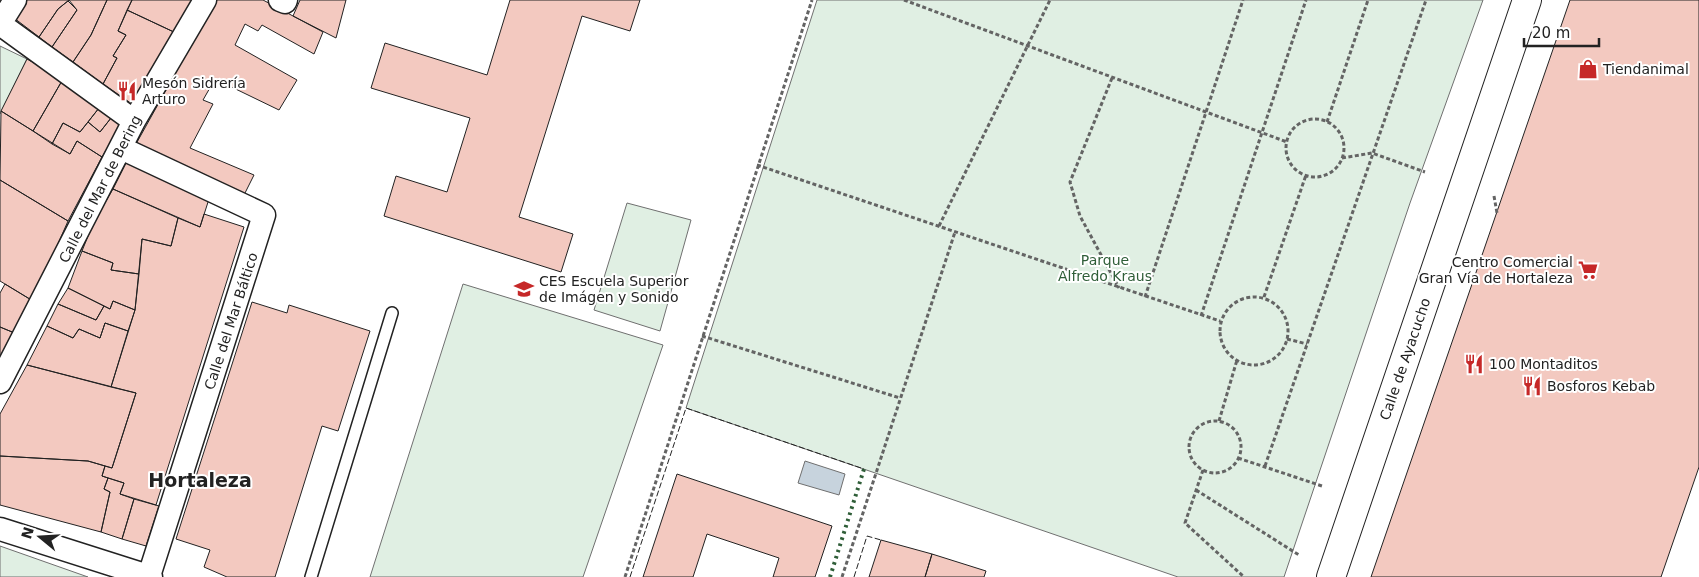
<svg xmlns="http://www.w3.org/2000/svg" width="1699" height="577" font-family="'DejaVu Sans',sans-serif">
  <rect width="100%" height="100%" fill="#fff"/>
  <path fill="#e0efe3" stroke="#6f6f6f" d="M817,0H1483L1410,203L1284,577H1178L686,408Z
    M0,46L27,59L0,114Z
    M627,203L691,220L660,331L594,310Z
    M463,284L663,345L583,577H370Z
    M0,546L88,577H0Z"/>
  <path fill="#c7d3dd" stroke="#6f6f6f" d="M805,461L845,474L839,495L798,483Z"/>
  <path fill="#f3c9c0" stroke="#222" d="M26,0H69L58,9L39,37L14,18Z
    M107,0L91,35L73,62L52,47L77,10L69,0Z
    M107,0H132L118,31L126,35L113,56L117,58L103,84L73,62L91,35Z
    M132,0H194L176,33L127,10Z
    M216,0H263L323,32L314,54L262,25L258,31L245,24L235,45L297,80L279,110L215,79L203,100L213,104L190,148L254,175L244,195L136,144Z
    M300,0H346L336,38L293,16Z
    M510,0H640L630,31L582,16L519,217L573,234L561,272L384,216L396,176L447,192L470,118L371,88L385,43L487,75Z
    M1570,0H1699V467L1661,577H1371Z
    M68,1L77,10L52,47L39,37L58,9Z
    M127,10L176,33L135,106L103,84L117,58L113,56L126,35L118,31Z
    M27,59L63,79L33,131L1,111Z
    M63,79L99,108L80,132L63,123L52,144L33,131Z
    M99,108L111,118L100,132L88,122Z
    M1,111L70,154L77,141L102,157L68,221L0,180Z
    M111,118L121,125L102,157L77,141L70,154L52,144L63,123L80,132L88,122L100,132Z
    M127,161L209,199L200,227L113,189Z
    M0,180L68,221L33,301L0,281Z
    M113,189L178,218L171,246L142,239L139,274L111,270L113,263L82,251L94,221Z
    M204,214L244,227L156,505L120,494L124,483L102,476L105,466L112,468L136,393L111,387L135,310L142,239L171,246L178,218L200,227Z
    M82,251L113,263L111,270L139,274L135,310L113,301L110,309L68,288Z
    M5,284L33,301L17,334L0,327V293Z
    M68,288L104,306L96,320L58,304Z
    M113,301L135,310L128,331L105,323L100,338L79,329L73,338L47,326L58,304L96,320L104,306L110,309Z
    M252,302L287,313L289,305L370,331L338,431L322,426L275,577H227L204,567L210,550L176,539Z
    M105,323L128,331L111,387L27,365L47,326L73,338L79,329L100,338Z
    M0,327L17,334L0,364Z
    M27,365L136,393L112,468L88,461L0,456V414Z
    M0,456L88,461L105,466L102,476L108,478L104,489L110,492L101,532L0,505Z
    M677,474L832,526L815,577H773L779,558L707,534L693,577H643Z
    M108,478L124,483L120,494L134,499L122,539L101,532L110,492L104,489Z
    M134,499L159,506L146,546L122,539Z
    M881,540L932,554L925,577H869Z
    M932,554L986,571L984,577H925Z"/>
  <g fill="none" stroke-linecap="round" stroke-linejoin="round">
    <defs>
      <path id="lane" d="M311,577L392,313"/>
      <path id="street" d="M280,0L285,2L286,0
        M0,24L134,121
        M0,24L15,0
        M121,148L264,215L149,576
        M0,382L134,121L205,0
        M0,529L151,577"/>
      <path id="secondary" d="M1331,577L1527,0"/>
    </defs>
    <use href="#lane" stroke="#222" stroke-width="14"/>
    <use href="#street" stroke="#222" stroke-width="25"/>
    <use href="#secondary" stroke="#222" stroke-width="30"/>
    <path stroke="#646464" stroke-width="3" stroke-dasharray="4 2.5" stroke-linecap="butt" d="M904,0L1287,142
      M1112,78L1070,182L1080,216L1119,288
      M1286 148a29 29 0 1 1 58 0a29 29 0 1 1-58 0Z
      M1327,122L1368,0
      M1342,158L1372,153L1425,172
      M757,165L1220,321
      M1494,196L1497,213
      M939,226L1050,0
      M1145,297L1243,0
      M1264,297L1306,175
      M1220 331a34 34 0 1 1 68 0a34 34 0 1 1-68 0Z
      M1201,316L1306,0
      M702,336L900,398
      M1287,339L1307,344
      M1219,421L1237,360
      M1189 447a26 26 0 1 1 52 0a26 26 0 1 1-52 0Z
      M1238,458L1322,486
      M1265,466L1426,0
      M1203,470L1185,523L1244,577
      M1196,490L1299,555
      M625,577L812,0
      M842,577L955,232"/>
    <use href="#lane" stroke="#fff" stroke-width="11"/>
    <use href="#street" stroke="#fff" stroke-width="22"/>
    <use href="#secondary" stroke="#fff" stroke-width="28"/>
    <path stroke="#2f5e38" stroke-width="4" stroke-dasharray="2.5 4" stroke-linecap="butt" d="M830,577L864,469"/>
    <path stroke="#222" stroke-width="1" stroke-dasharray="6 2.5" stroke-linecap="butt" d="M630,577L686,408L864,469
      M854,577L867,536L881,540"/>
  </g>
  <defs>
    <symbol id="shop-bare" viewBox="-9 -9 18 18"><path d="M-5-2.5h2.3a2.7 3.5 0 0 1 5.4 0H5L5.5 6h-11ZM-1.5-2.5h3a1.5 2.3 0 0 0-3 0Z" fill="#c62828" stroke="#fff" stroke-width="2.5" paint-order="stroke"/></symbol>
    <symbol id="restaurant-bare" viewBox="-9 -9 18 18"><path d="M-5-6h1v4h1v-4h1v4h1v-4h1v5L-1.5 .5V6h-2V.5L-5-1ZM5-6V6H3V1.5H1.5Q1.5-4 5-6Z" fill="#c62828" stroke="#fff" stroke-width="2.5" paint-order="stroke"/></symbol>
    <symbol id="supermarket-bare" viewBox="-9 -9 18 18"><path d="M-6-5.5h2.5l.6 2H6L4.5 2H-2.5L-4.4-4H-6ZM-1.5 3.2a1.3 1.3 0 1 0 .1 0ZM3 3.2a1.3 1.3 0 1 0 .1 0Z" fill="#c62828" stroke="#fff" stroke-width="2.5" paint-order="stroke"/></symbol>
    <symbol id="school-bare" viewBox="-9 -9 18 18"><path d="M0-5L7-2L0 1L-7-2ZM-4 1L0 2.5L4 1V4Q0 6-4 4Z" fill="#c62828" stroke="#fff" stroke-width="2.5" paint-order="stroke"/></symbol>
  </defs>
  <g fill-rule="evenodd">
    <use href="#shop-bare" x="1574" y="55" width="28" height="28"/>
    <use href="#restaurant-bare" x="113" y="77" width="28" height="28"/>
    <use href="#supermarket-bare" x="1574" y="256" width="28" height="28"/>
    <use href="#school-bare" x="510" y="275" width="28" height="28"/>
    <use href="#restaurant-bare" x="1460" y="350" width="28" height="28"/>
    <use href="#restaurant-bare" x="1518" y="372" width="28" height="28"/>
  </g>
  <g text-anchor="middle" stroke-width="4" stroke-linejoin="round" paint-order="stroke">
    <g font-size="14" fill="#222" stroke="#fff" text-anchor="start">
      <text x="1603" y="74">Tiendanimal</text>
      <text x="142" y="88">Mesón Sidrería<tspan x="142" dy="16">Arturo</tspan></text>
      <text x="1573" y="267" text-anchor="end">Centro Comercial<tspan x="1573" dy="16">Gran Vía de Hortaleza</tspan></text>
      <text x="539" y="286">CES Escuela Superior<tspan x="539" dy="16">de Imágen y Sonido</tspan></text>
      <text x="1489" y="369">100 Montaditos</text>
      <text x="1547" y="391">Bosforos Kebab</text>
    </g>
    <g font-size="14" fill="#222" stroke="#fff">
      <text transform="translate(100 189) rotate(-63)" y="5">Calle del Mar de Bering</text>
      <text transform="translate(231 321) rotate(-72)" y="5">Calle del Mar Báltico</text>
      <text transform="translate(1405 359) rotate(-71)" y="5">Calle de Ayacucho</text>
    </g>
    <g font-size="14" fill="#2f5e38" stroke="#fff">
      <text x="1105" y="265">Parque<tspan x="1105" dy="16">Alfredo Kraus</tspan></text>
    </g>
    <g font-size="19" font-weight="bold" fill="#222" stroke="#fff">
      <text x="200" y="487">Hortaleza</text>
    </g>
  </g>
  <g transform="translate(40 537) rotate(288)" stroke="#ffffff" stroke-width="4" paint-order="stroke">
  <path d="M0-4L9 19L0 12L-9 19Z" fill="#222222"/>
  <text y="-8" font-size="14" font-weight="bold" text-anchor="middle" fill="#222222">N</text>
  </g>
  <path d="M1524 38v8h75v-8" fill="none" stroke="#222222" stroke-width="2.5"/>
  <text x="1532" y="38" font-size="15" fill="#222222" stroke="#ffffff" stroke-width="4" paint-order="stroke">20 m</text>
</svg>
